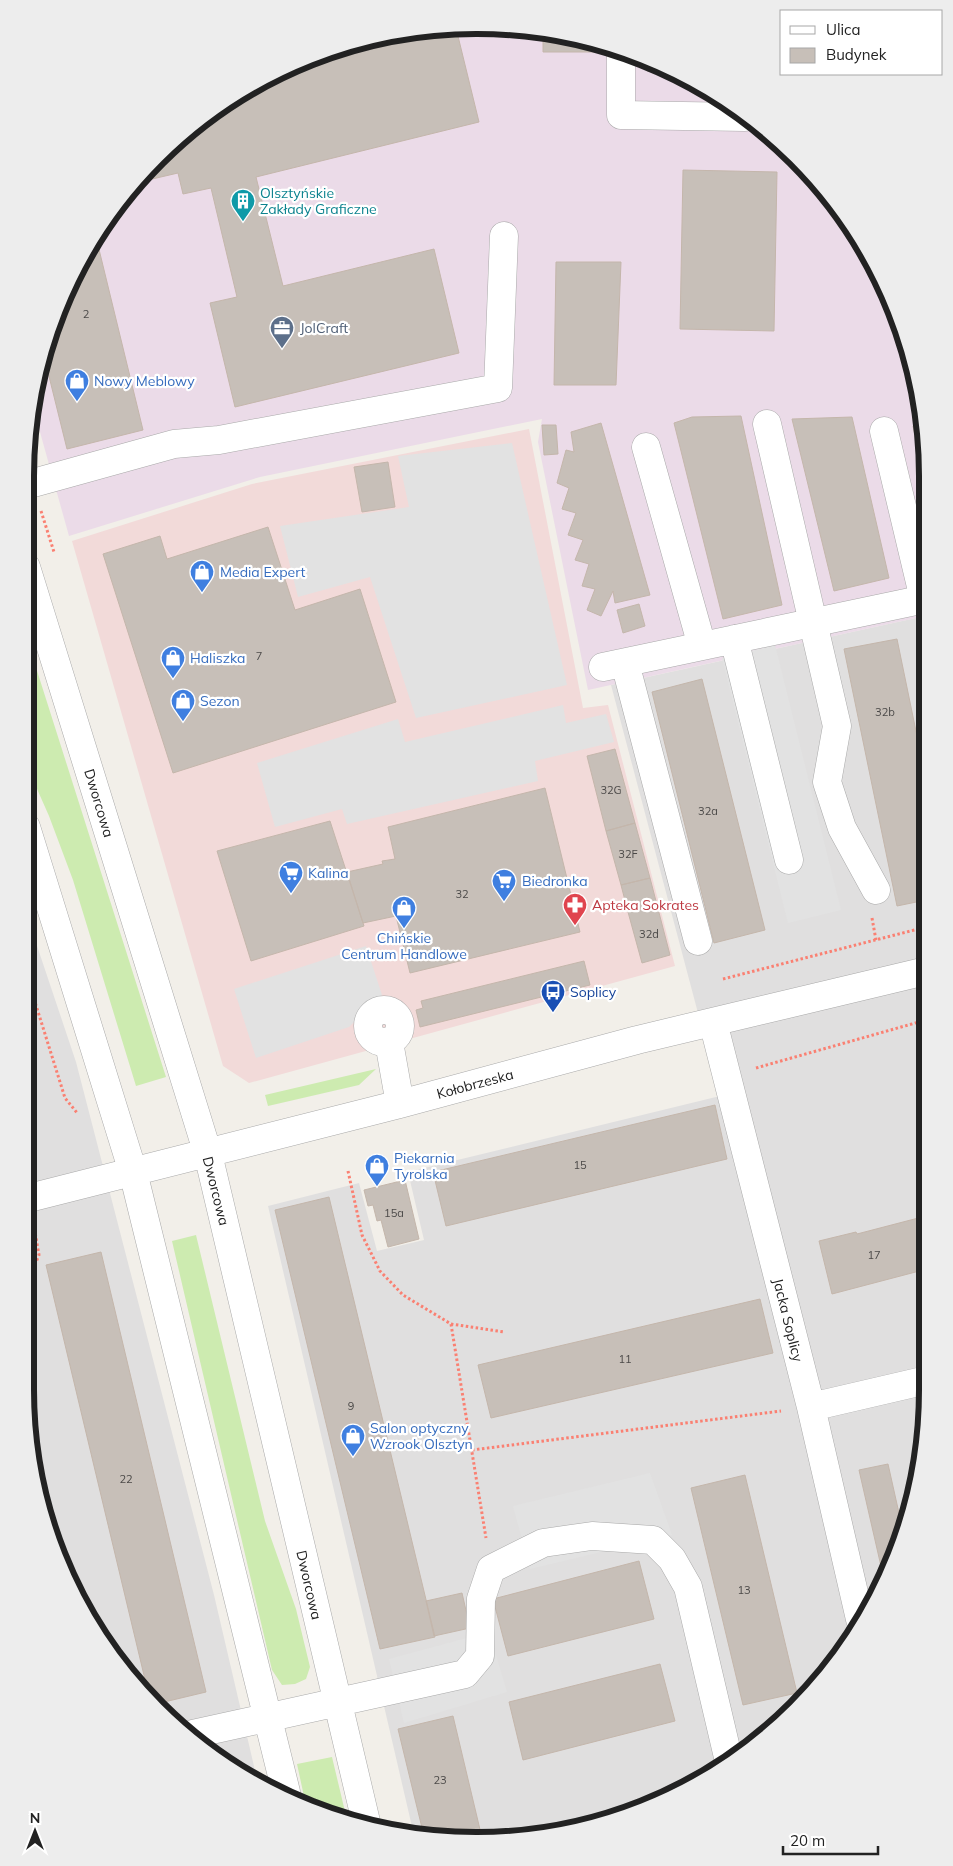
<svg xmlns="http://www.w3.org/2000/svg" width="953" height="1866" font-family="Mulish,sans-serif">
  <rect width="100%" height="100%" fill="#f2efe9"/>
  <path fill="#e0dfdf" d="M925,616L927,1419L913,1506L881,1589L796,1709L676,1795L594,1826L506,1840L413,1831L268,1206L359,1183L377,1251L424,1240L408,1172L720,1096L611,685Z
    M25,910L76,1062L214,1595L257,1779L226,1765L118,1665L49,1535L25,1389Z"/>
  <path fill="#f2dad9" d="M529,429L583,708L608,705L675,966L249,1083L223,1066L72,541L252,484Z"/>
  <path fill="#ebdbe8" d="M506,26L594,40L676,72L774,137L835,202L894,304L924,417L925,616L588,690L538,442L542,419L260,477L69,536L33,407L40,359L72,277L118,201L179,137L251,85L332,49L418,29Z"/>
  <path fill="#cdebb0" d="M26,636L166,1077L136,1086L73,880L49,816L26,764Z
    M376,1069L359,1085L268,1106L265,1095Z
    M196,1235L265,1521L296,1609L310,1667L306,1679L295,1684L282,1685L272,1670L172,1241Z
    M332,1757L347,1820L305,1801L297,1764Z"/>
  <path fill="#e2e2e2" d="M512,443L567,685L416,718L370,577L298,597L280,526L409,507L398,456Z
    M775,645L841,910L788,923L722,658Z
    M563,705L566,723L606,714L614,742L535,761L538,781L347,824L342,809L275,827L257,763L398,719L405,742Z
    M366,946L382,995L349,1027L256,1058L234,989Z
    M650,1473L672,1535L530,1569L513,1506Z
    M489,1632L507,1692L404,1723L389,1659Z"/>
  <path fill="#c7bfb8" stroke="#c4b6ab" d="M456,28L479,122L256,177L283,286L434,249L459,353L235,407L210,303L237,297L211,188L183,194L178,173L135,183L179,137L251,85L332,49L418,29Z
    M543,32L594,40L607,46V52H543Z
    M647,61L675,71H647Z
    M683,170L777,172L774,331L680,329Z
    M96,237L143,430L67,449L43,352L72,277Z
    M556,262H621L616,385H554Z
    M741,416L782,605L723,619L674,423L692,417Z
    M852,417L889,578L834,591L792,419Z
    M601,423L650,595L615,603L613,591L601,616L587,610L595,589L582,586L589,564L575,560L583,540L568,535L576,513L562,509L569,488L557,483L566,450L574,452L571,432Z
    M924,423V478L913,426Z
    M542,425H556L558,454L544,455Z
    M388,462L395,507L362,512L354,467Z
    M268,527L295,610L360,589L396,702L173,773L103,554L160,536L167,559Z
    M639,604L645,626L623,633L617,610Z
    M897,639L925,775L926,900L897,906L844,649Z
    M702,679L765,930L714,943L652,692Z
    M615,749L635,823L606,831L587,756Z
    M545,788L580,932L410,973L396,916L363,923L347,872L383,864L382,861L395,859L388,827Z
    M330,821L364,926L251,961L217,851Z
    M635,823L650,878L621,885L606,831Z
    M650,878L657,905L628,912L621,885Z
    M657,905L670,955L642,963L628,912Z
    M584,961L590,985L420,1027L416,1010L423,1008L421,1001Z
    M25,1015L35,1044L25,1047Z
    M715,1105L727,1159L446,1226L433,1172Z
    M405,1180L419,1239L388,1247L381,1220L377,1221L373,1205L368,1206L364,1190Z
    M329,1197L435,1637L380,1649L275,1210Z
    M926,1216L927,1269L832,1294L819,1241L856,1232L857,1234Z
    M101,1252L206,1692L160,1703L148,1692L46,1265Z
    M760,1299L773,1353L491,1418L478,1365Z
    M888,1464L903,1531L887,1574L883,1575L859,1470Z
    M745,1475L797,1693L743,1705L691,1488Z
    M639,1561L654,1619L508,1656L493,1599Z
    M462,1593L470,1628L434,1636L426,1601Z
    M660,1664L675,1721L523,1760L509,1702Z
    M453,1716L482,1838L423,1832L398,1729Z"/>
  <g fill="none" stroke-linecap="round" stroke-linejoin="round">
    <defs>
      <path id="minor" d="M621,51V115L745,117
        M767,424L837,726L827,782L842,828L876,890
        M884,431L924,599
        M646,447L702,646
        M26,485L174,444L219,440L498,388L504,236
        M26,567L208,1154L367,1826
        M734,639L789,860
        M625,663L698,941
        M603,667L925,599
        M26,827L133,1172L286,1792
        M368 1026a16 16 0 1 1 32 0a16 16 0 1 1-32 0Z
        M713,1022L811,1407L860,1619
        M389,1042L400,1104
        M25,1199L400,1104L637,1040L926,971
        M811,1407L927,1380
        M193,1734L465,1674L480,1656L481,1599L491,1569L543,1543L592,1536L653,1540L672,1559L688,1587L728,1757"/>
    </defs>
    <use href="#minor" stroke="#a9a9a9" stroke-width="29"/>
    <path stroke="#fa8072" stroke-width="3" stroke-dasharray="2.5 2.5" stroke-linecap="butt" d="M41,511L54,552
      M872,918L876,940
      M25,970L65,1098L78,1114
      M723,979L926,927
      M756,1068L926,1020
      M348,1171L362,1235L380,1271L403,1295L451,1324L504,1332
      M25,1288L39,1255L35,1232
      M451,1324L486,1538
      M472,1450L781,1411"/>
    <use href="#minor" stroke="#fff" stroke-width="28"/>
  </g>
  <defs>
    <symbol id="building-pin" viewBox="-11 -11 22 30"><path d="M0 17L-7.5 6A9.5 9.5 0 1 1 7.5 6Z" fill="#0f9aa8" stroke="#fff"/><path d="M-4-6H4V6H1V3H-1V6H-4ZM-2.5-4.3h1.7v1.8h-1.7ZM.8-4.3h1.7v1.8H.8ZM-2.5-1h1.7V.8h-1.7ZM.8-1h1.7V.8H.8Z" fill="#fff"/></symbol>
    <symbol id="office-pin" viewBox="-11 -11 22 30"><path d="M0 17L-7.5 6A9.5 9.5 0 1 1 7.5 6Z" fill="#5c6f8a" stroke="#fff"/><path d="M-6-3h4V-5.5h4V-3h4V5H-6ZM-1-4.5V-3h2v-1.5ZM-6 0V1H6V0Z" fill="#fff"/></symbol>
    <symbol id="shop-pin" viewBox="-11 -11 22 30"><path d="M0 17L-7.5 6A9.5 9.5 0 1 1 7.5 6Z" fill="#3f7fe0" stroke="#fff"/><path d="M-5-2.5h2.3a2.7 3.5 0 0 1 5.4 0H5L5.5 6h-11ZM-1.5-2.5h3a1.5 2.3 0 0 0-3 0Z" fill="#fff"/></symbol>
    <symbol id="supermarket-pin" viewBox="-11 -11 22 30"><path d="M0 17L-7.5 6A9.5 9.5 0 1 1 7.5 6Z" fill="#3f7fe0" stroke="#fff"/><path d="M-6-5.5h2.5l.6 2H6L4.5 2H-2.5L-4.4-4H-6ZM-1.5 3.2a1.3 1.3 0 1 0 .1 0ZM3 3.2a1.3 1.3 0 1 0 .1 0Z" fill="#fff"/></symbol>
    <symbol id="pharmacy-pin" viewBox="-11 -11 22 30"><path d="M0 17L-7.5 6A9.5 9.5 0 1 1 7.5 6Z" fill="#e0444e" stroke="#fff"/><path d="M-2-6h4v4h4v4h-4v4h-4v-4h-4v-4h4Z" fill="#fff"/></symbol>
    <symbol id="bus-pin" viewBox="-11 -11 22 30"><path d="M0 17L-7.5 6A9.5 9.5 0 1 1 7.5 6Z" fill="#1a4fb4" stroke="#fff"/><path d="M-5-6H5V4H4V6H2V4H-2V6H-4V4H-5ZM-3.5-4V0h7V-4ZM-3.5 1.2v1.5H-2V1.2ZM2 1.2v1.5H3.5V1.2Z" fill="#fff"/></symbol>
  </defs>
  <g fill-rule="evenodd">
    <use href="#building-pin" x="229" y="187" width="28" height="38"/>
    <use href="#office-pin" x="268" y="314" width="28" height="38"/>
    <use href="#shop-pin" x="63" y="367" width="28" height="38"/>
    <use href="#shop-pin" x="188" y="558" width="28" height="38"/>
    <use href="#shop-pin" x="159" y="644" width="28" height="38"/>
    <use href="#shop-pin" x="169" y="687" width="28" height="38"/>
    <use href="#supermarket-pin" x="277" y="859" width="28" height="38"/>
    <use href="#supermarket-pin" x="490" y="867" width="28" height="38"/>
    <use href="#pharmacy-pin" x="561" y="891" width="28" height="38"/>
    <use href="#shop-pin" x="390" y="894" width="28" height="38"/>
    <use href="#bus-pin" x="539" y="978" width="28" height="38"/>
    <use href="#shop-pin" x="363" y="1152" width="28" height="38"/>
    <use href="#shop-pin" x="339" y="1422" width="28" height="38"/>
  </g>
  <g text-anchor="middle" stroke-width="4.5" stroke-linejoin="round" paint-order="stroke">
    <g font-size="11" fill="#4b4948">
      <text x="86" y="318">2</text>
      <text x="259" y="660">7</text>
      <text x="885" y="716">32b</text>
      <text x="611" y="794">32G</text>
      <text x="708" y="815">32a</text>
      <text x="628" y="858">32F</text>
      <text x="462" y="898">32</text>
      <text x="649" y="938">32d</text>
      <text x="580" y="1169">15</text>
      <text x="394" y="1217">15a</text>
      <text x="874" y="1259">17</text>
      <text x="625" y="1363">11</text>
      <text x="351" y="1410">9</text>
      <text x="126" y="1483">22</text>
      <text x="744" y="1594">13</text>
      <text x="440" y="1784">23</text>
    </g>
    <g font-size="14" fill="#0d838f" stroke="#fff" text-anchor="start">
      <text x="260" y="198">Olsztyńskie<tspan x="260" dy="16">Zakłady Graficzne</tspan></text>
    </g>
    <g font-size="14" fill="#4e5e75" stroke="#fff" text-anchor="start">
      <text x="300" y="333">JolCraft</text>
    </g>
    <g font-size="14" fill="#366cbe" stroke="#fff" text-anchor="start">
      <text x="94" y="386">Nowy Meblowy</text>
      <text x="220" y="577">Media Expert</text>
      <text x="190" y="663">Haliszka</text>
      <text x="200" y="706">Sezon</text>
      <text x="308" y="878">Kalina</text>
      <text x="522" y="886">Biedronka</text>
      <text x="404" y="943" text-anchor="middle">Chińskie<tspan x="404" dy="16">Centrum Handlowe</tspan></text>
      <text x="394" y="1163">Piekarnia<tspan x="394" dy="16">Tyrolska</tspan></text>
      <text x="370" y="1433">Salon optyczny<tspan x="370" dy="16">Wzrook Olsztyn</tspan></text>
    </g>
    <g font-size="14" fill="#222" stroke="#fff">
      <text transform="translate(99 803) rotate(73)" y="5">Dworcowa</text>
      <text transform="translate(475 1084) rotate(-15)" y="5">Kołobrzeska</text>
      <text transform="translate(216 1191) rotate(76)" y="5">Dworcowa</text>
      <text transform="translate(788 1320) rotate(76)" y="5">Jacka Soplicy</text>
      <text transform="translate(309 1585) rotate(77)" y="5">Dworcowa</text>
    </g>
    <g font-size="14" fill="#be3a42" stroke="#fff" text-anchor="start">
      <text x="592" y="910">Apteka Sokrates</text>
    </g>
    <g font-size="14" fill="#164399" stroke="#fff" text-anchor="start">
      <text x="570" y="997">Soplicy</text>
    </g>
  </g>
  <path d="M0 0H953V1866H0ZM476 34H477A442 442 0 0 1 919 476V1390A442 442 0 0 1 477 1832H476A442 442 0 0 1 34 1390V476A442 442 0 0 1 476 34Z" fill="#ededed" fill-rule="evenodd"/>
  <path fill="none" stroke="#222" stroke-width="6" d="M476 34H477A442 442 0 0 1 919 476V1390A442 442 0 0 1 477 1832H476A442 442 0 0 1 34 1390V476A442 442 0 0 1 476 34Z"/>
  <rect x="780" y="10" width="162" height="65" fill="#ffffff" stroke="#a7a7a7"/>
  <rect x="790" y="26" width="25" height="8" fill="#ffffff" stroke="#a7a7a7"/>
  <text x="826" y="35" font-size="15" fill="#222222">Ulica</text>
  <rect x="790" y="48" width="25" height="15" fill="#c7bfb8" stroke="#a7a7a7"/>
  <text x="826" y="60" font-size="15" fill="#222222">Budynek</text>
  <g transform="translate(35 1831)" stroke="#ffffff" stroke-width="4" paint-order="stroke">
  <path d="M0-4L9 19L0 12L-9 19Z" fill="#222222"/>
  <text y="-8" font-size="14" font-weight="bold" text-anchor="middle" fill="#222222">N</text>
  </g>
  <path d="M783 1846v8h95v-8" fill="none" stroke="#222222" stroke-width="2.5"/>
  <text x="790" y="1846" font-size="15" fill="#222222" stroke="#ffffff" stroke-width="4" paint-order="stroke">20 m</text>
</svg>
